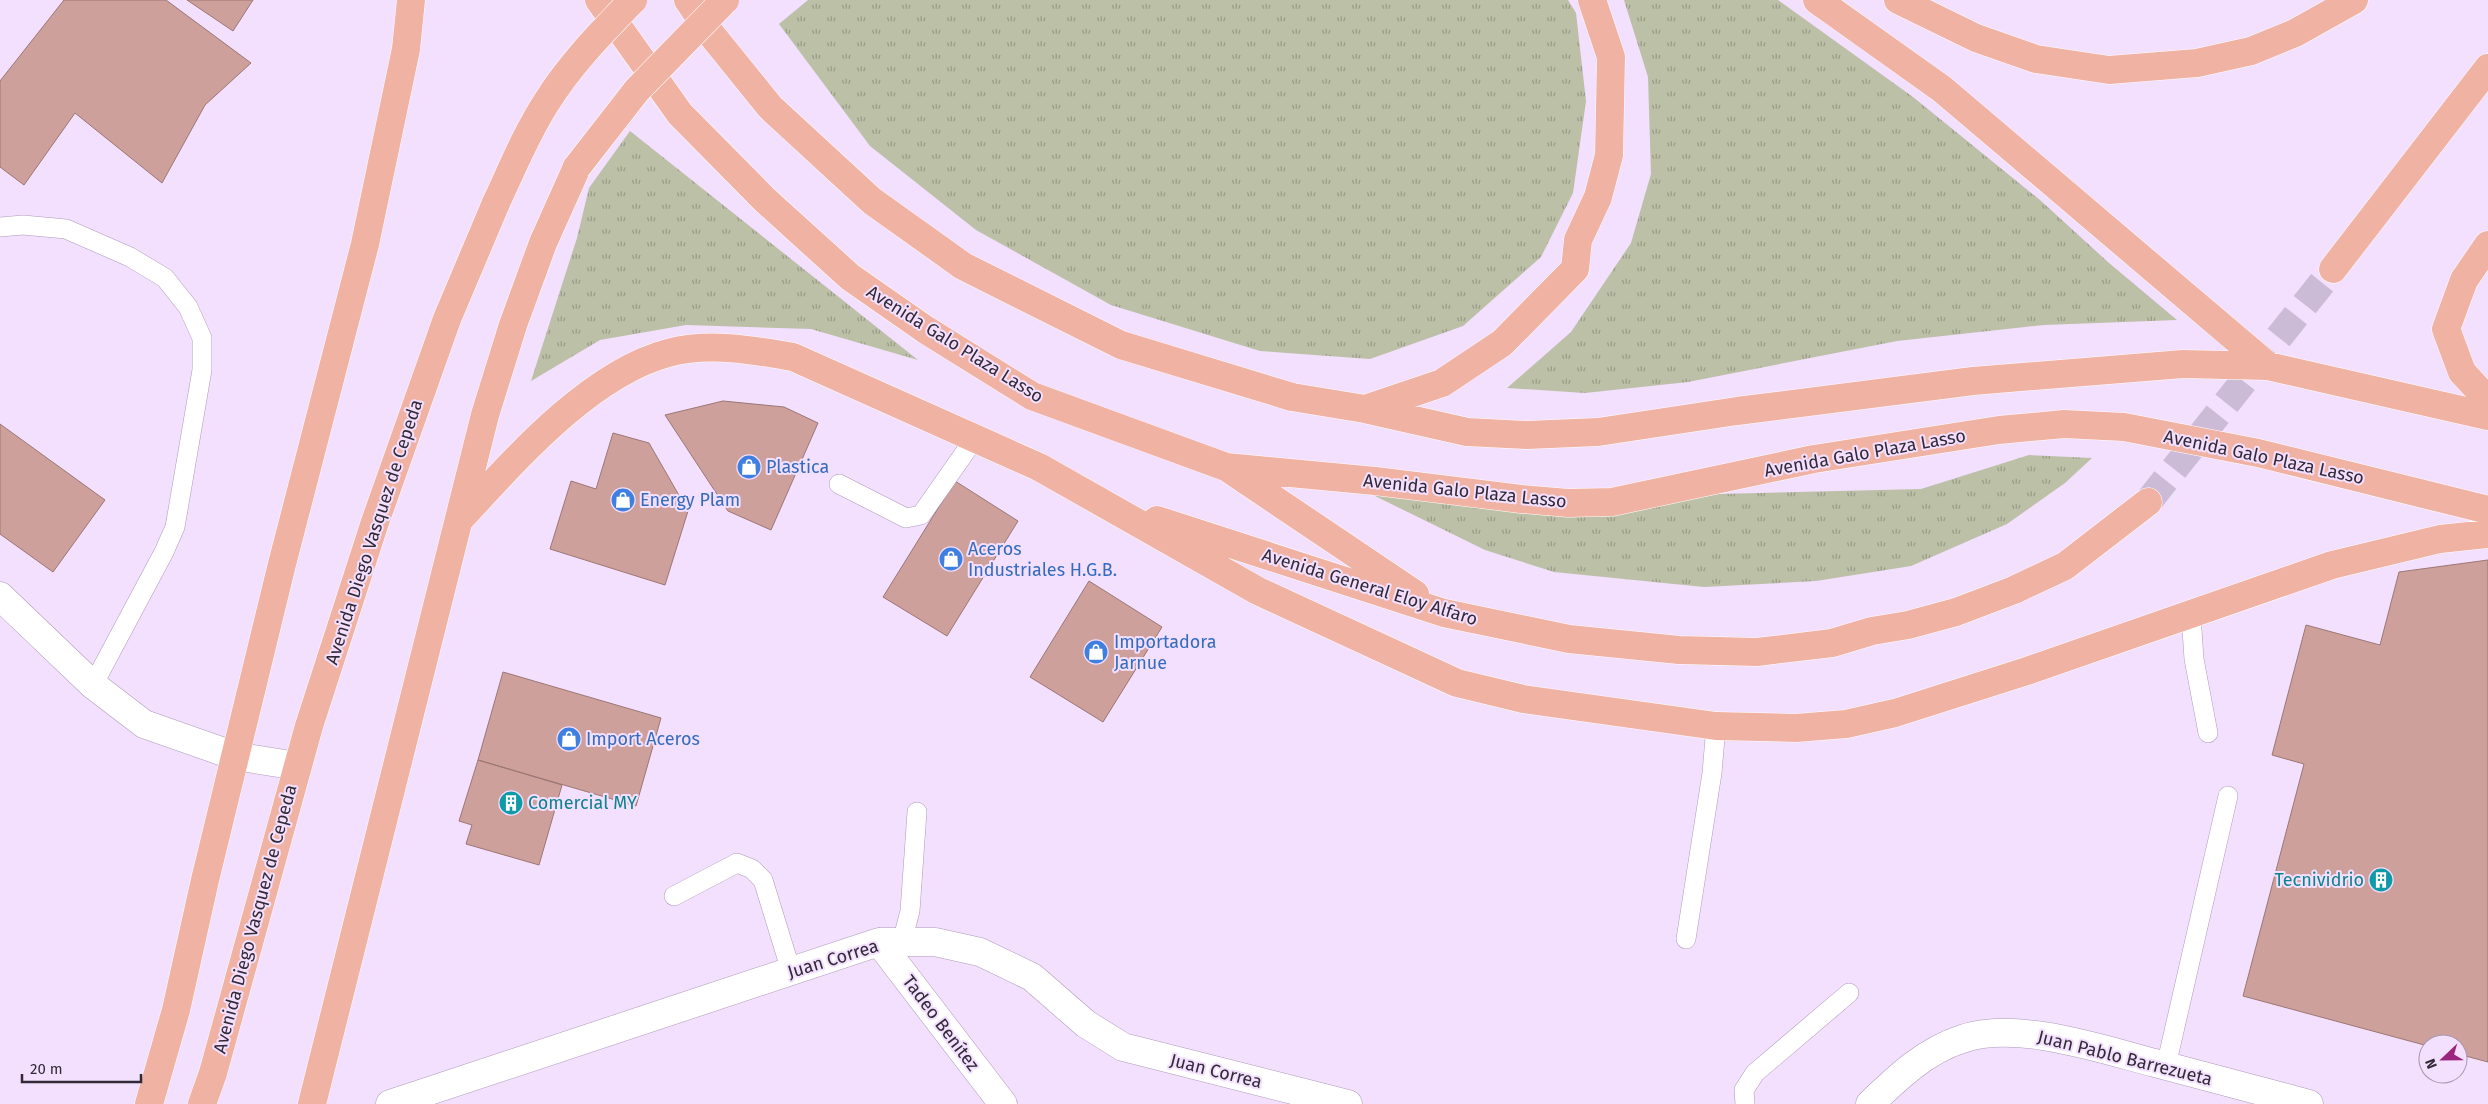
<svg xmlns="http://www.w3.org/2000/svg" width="2488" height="1104" font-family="'Fira Sans',sans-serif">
  <defs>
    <pattern id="park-tufts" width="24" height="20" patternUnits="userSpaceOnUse" patternTransform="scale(1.25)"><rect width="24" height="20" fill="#bcc0a6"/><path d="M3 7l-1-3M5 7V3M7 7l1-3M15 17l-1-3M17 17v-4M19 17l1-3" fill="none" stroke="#999c88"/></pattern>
  </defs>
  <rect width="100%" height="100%" fill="#f3dffe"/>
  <path fill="url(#park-tufts)" d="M808,0H1568L1576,13L1586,101L1573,193L1541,257L1463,326L1370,359L1260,351L1111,305L976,230L870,146L779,24Z
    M1624,0H1778L1913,97L2040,200L2109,263L2177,320L2044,325L1897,341L1688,382L1585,393L1507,388L1571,332L1631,243L1651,174L1648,77Z
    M630,131L918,360L811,329L686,325L600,340L531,381L577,238L589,188Z
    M2029,455L2092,458L2065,483L2007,524L1911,566L1816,581L1704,587L1554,572L1485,550L1373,495L1638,496L1921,489Z"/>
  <path fill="#cea09c" stroke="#9b7774" d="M64,0H166L251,63L205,105L162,183L75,113L24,185L0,167V81Z
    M187,0H253L233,31Z
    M723,401L784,407L818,423L771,530L728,511L665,415Z
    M0,424L105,500L53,572L0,534Z
    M613,433L649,443L688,511L665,585L550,549L571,481L596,489Z
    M955,481L1018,521L947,636L883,597Z
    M2488,560V1062L2458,1054V1044H2428V1046L2243,996L2304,764L2272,755L2306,625L2380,645L2399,572Z
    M1089,581L1162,627L1103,722L1030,677Z
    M503,672L661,718L636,806L478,760Z
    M478,760L562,785L539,865L466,844L472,825L459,821Z"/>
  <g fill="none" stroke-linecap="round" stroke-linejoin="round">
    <path stroke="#ccbbd6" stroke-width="28" stroke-dasharray="28 14" stroke-linecap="butt" d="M2148,502L2333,269"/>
    <defs>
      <path id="service" d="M0,227L23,225L66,229L130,257L165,278L188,307L202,338V370L175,527L164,552L93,685
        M839,484L906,518L921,515L975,438
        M2191,615L2194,659L2208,733
        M674,896L737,863L752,869L763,880L791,971
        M1686,939L1712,773L1716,726
        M902,942L910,911L917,812
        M2166,1066L2228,796
        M1745,1104L1744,1090L1755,1073L1849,993"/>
      <path id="minor" d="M0,596L93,685L144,724L235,756L297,766
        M879,942L1003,1104
        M390,1104L879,942H935L980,952L1032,977L1086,1024L1123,1047L1348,1104
        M1870,1104C1898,1077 1925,1051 1962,1039C2016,1020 2101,1049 2155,1063C2207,1077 2258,1090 2309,1104"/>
      <path id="primary" d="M599,0L680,114L764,199L850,277L926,330L1032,396L1226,467L1375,481L1521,499L1568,503L1612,502L1814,459L1999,430L2064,424L2124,427L2258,453L2488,510
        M688,0L711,34L770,107L872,201L963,266L1121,345L1292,397L1365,409L1467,432L1527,435L1598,432L1737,411L1973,381L2183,364L2268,366L2488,416
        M1817,0L1942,89L2268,366
        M1898,0L1976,38L2036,59L2109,70L2197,63L2251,51L2295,33L2354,0
        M2488,245L2464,280L2446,329L2462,372L2488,400
        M2333,269L2488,68
        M1365,409L1442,383L1502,343L1575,269L1578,240L1598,197L1609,155L1611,57L1592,0
        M1229,469L1415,594
        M460,519C514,461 589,374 668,353C708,342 753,350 793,357L1039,467L1258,591L1457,683L1523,699L1716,726L1796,728L1846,724L1895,713L2027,671L2332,565L2440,539L2488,534
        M1157,520L1444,613L1569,639L1679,650L1757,652L1832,643L1872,631L1908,625L1956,612L2014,590L2065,566L2148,502
        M149,1104L176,1010L205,880L282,564L365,244L406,49L411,0
        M202,1104L213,1073L309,726L375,522L447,319L496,203
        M312,1104L485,415L513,325L543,243L577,167"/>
    </defs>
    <use href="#service" stroke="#ad9bb7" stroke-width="20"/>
    <use href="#minor" stroke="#ad9bb7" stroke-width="29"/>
    <use href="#primary" stroke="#fff" stroke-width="29"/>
    <use href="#service" stroke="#fff" stroke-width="19"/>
    <use href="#minor" stroke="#fff" stroke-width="28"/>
    <use href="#primary" stroke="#f0b2a3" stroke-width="28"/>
    <defs>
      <path id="primary-bridge" d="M577,167L637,90L725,0
        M496,203C512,169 526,134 546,103C570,64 602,32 633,0"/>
    </defs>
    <use href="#primary-bridge" stroke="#fff" stroke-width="29" stroke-linecap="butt"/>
    <use href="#primary-bridge" stroke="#f0b2a3" stroke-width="28"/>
  </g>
  <defs>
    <symbol id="shop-disc" viewBox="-11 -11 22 22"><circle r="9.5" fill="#3f7fe0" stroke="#f3dffe"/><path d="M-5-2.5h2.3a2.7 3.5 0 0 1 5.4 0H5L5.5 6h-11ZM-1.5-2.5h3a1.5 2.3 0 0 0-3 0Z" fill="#fff"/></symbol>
    <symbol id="building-disc" viewBox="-11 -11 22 22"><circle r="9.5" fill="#0f9aa8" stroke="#f3dffe"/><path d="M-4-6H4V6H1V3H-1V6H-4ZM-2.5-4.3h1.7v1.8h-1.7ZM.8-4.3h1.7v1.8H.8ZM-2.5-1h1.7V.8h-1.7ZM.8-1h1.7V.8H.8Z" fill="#fff"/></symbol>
  </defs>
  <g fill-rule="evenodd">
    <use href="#shop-disc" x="735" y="453" width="28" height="28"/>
    <use href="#shop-disc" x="609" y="486" width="28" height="28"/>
    <use href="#shop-disc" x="937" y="545" width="28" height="28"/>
    <use href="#shop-disc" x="1082" y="638" width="28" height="28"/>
    <use href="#shop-disc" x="555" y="725" width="28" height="28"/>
    <use href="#building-disc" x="497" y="789" width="28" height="28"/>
    <use href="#building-disc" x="2367" y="866" width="28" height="28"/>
  </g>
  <g text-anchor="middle" stroke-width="4" stroke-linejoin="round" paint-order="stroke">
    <g font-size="18" fill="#322a36" stroke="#f3dffe">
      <text transform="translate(955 344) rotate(32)" y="6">Avenida Galo Plaza Lasso</text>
      <text transform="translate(1865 453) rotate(-10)" y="6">Avenida Galo Plaza Lasso</text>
      <text transform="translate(2264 457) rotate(12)" y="6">Avenida Galo Plaza Lasso</text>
      <text transform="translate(1465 491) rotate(6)" y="6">Avenida Galo Plaza Lasso</text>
      <text transform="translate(374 532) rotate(-72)" y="6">Avenida Diego Vasquez de Cepeda</text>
      <text transform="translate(1370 587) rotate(17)" y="6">Avenida General Eloy Alfaro</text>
      <text transform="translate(255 919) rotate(-75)" y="6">Avenida Diego Vasquez de Cepeda</text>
      <text transform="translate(833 959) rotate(-17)" y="6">Juan Correa</text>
      <text transform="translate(941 1023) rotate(53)" y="6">Tadeo Benítez</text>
      <text transform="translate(2125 1058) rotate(14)" y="6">Juan Pablo Barrezueta</text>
      <text transform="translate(1216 1071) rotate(14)" y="6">Juan Correa</text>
    </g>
    <g font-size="18" fill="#366cbe" stroke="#f3dffe" text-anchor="start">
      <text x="766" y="473">Plastica</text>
      <text x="640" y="506">Energy Plam</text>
      <text x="968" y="555">Aceros<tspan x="968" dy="21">Industriales H.G.B.</tspan></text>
      <text x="1114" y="648">Importadora<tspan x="1114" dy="21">Jarnue</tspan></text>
      <text x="586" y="745">Import Aceros</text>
    </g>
    <g font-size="18" fill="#0d838f" stroke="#f3dffe" text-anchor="start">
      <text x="528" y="809">Comercial MY</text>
      <text x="2364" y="886" text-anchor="end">Tecnividrio</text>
    </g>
  </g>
  <g transform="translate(2443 1059) rotate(248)"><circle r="24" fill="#f3dffe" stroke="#a697ae"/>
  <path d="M0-4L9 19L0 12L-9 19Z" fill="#9b247e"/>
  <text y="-8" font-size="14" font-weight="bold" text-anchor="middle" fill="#322a36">N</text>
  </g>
  <path d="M22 1074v8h119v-8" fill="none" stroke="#322a36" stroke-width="2.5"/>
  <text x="30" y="1074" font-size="15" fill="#322a36" stroke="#f3dffe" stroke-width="4" paint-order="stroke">20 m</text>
</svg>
